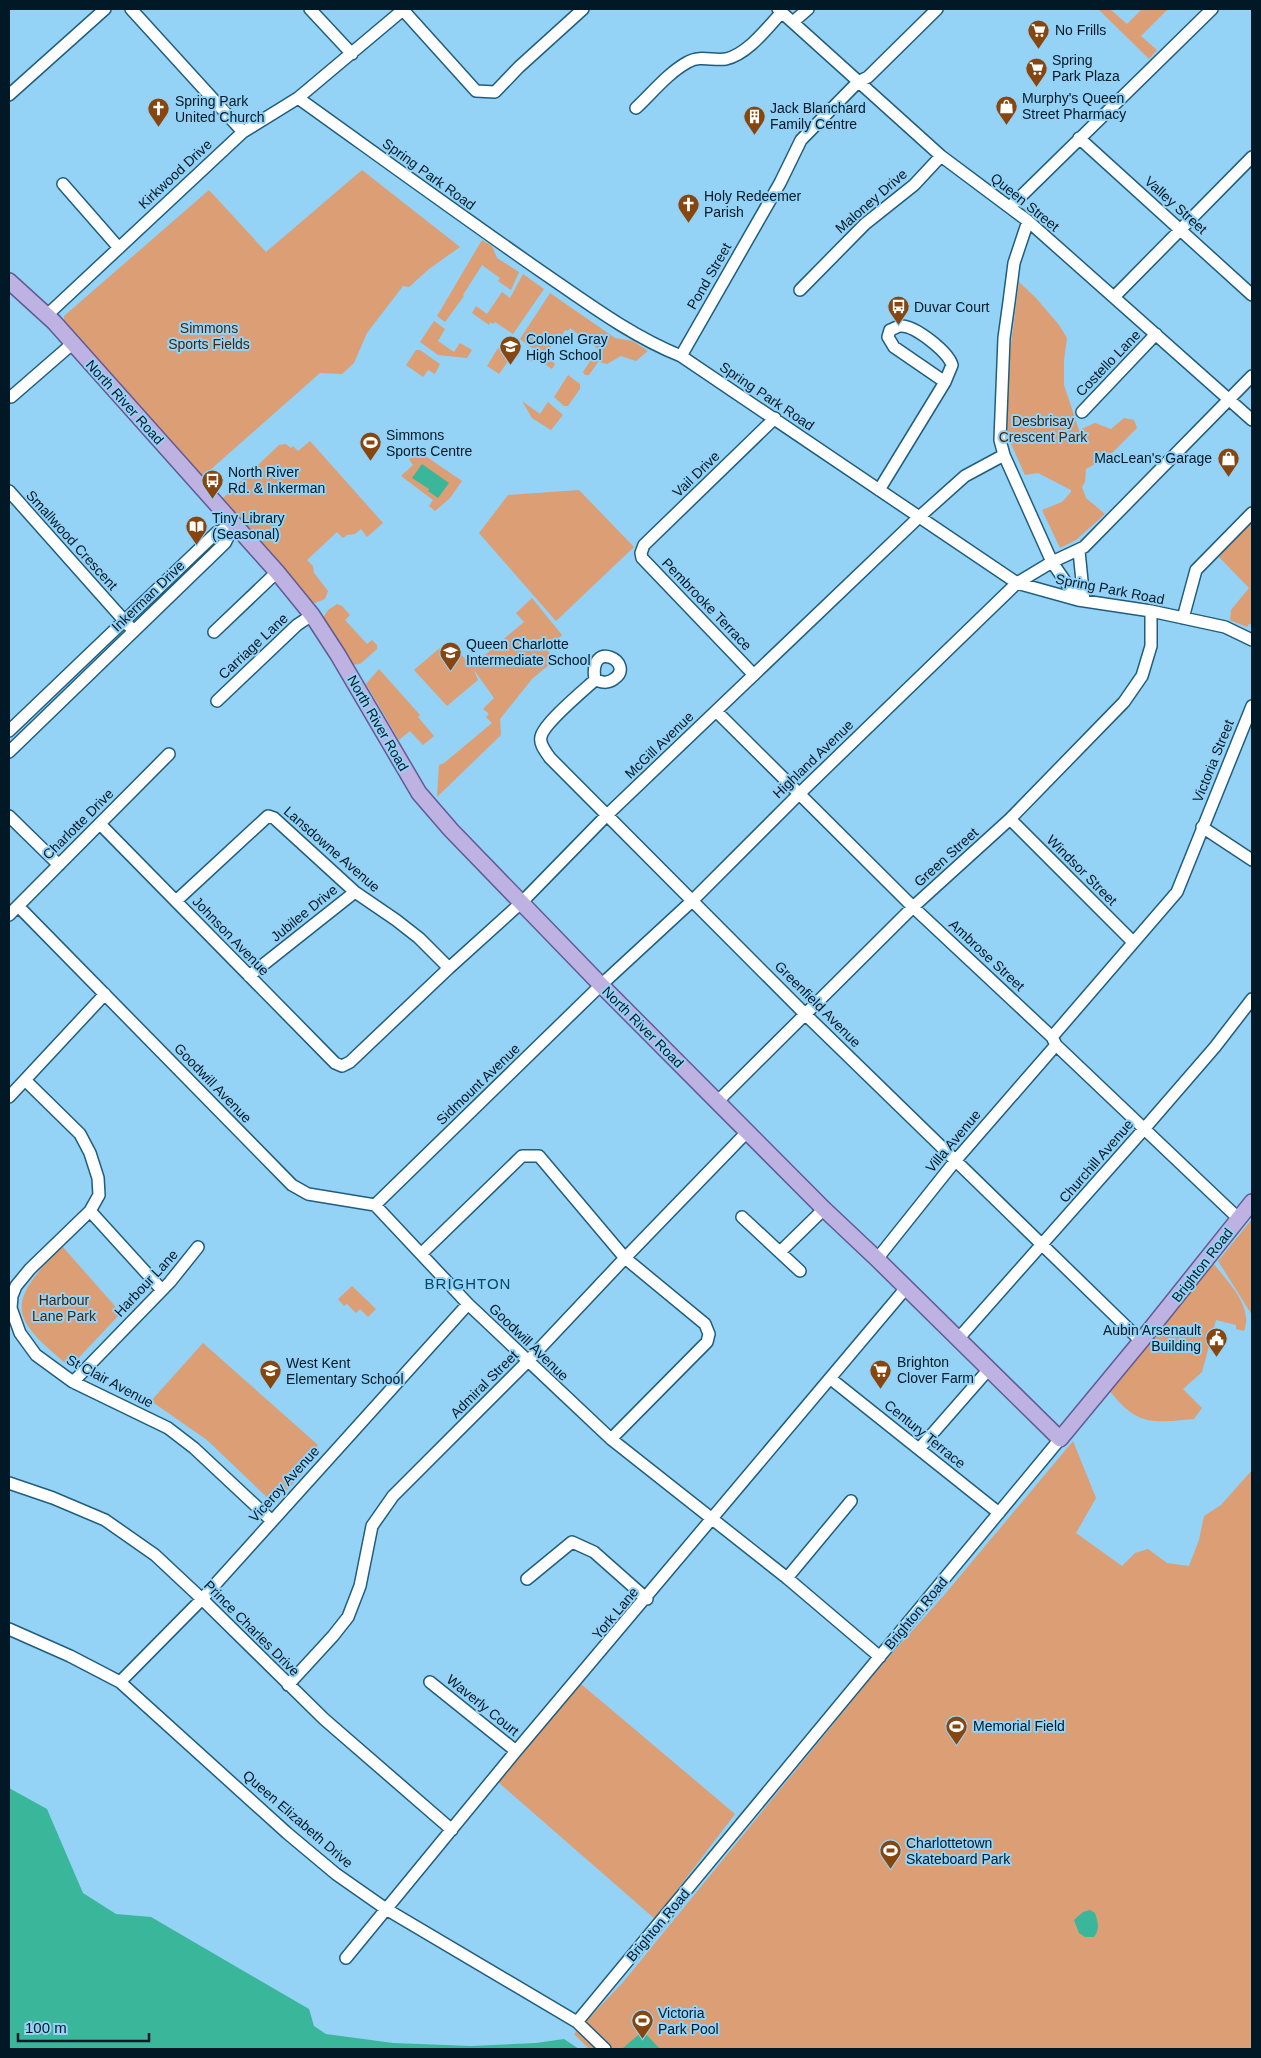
<svg xmlns="http://www.w3.org/2000/svg" width="1261" height="2058" font-family="Arial,sans-serif">
  <rect width="100%" height="100%" fill="#94d2f6"/>
  <path fill="#db9e75" d="M1098,9H1110L1127,24L1142,9H1168L1141,36L1157,50L1149,59Z
    M362,170L460,247L429,269L409,287L403,286L367,333L354,363L342,374L320,373L201,478L64,325V316L209,190L266,252Z
    M482,240L492,246L497,258L519,272L511,290L498,281L500,278L482,265L463,295L464,296L445,322L437,316Z
    M523,274L544,289L513,334L495,322L493,324L490,322L489,325L472,313L476,306L487,314L502,292L510,298Z
    M1019,282L1036,298L1059,325L1067,338L1064,360V385L1079,430L1095,423L1111,429L1124,418L1134,420L1137,428L1109,456L1086,469L1085,482L1082,487L1086,498L1105,514L1076,540L1060,548L1042,510L1062,502L1071,492V490L1038,473L1025,475L1008,437L1007,422V376Z
    M550,293L615,338L633,341L648,351L636,361L621,356L607,364L599,362L603,355L589,375H585L583,372L598,349L570,328L568,331L565,330L562,335L559,333L546,354L554,359L553,362L555,364L552,369L536,358L532,362L530,360L536,351L520,339Z
    M434,321L445,329L438,341L454,352L460,343L472,350L467,358L438,355L420,342Z
    M498,348L511,357L499,374L487,366Z
    M416,350H420L440,364L435,374L428,370L423,377L406,365Z
    M568,375L580,384V389L568,406H564L554,397Z
    M522,401L540,414L548,402L563,415L551,430L532,418Z
    M310,441L383,523L367,537L361,529L355,534L347,535L343,538L337,532L307,560L313,566L314,573L328,591L325,599L315,603L308,601L222,499L279,445L286,444L291,448L293,446L298,451Z
    M418,451L462,481L450,498L435,511L429,506L433,500L401,476L413,465L409,459Z
    M579,490L634,547L556,621L479,533L508,495Z
    M1252,521V625L1249,624L1247,627L1230,620L1231,610L1249,588L1218,556Z
    M532,598L562,635L547,650L555,660L532,679L500,719L501,735L437,797L439,765L444,763L492,723L486,717L489,714L483,709L494,698L474,670L478,680L447,706L414,670L448,641L472,666L524,622L516,613Z
    M337,604L342,606L350,615L345,620L367,644L372,640L377,645V649L360,664L350,665L322,619L328,610Z
    M379,669L420,715L418,717L434,736L423,745L410,731L399,740L366,684Z
    M1252,1219V1315L1218,1261Z
    M62,1246L121,1313L70,1367C8,1316 6,1304 62,1246Z
    M1213,1263C1227,1281 1254,1307 1244,1331L1236,1329V1325L1216,1320L1202,1372L1183,1389L1202,1408L1194,1419C1151,1423 1137,1426 1109,1390Z
    M352,1286L376,1309L368,1317L360,1309L356,1313L347,1304L344,1306L338,1299Z
    M203,1343L318,1445L303,1461V1473L274,1504L207,1440L151,1401Z
    M1073,1441L1096,1498L1076,1533L1122,1566L1135,1553L1148,1549L1167,1563L1189,1566L1199,1540L1204,1516L1221,1505L1252,1470V2049H589L574,2034L624,1981L879,1668L945,1594Z
    M581,1684L735,1814L655,1919L498,1782Z"/>
  <path fill="#3ab69a" d="M422,464L449,483L438,498L428,491L429,489L412,478Z
    M9,1788L47,1809L83,1893L116,1914L151,1917L309,2009L314,2026L326,2034L393,2043L471,2046L536,2043L564,2039L579,2049H9Z
    M1090,1910L1095,1913C1098,1922 1100,1929 1094,1937H1085L1079,1933L1074,1920L1083,1912Z
    M643,2031L660,2049H624L623,2048Z"/>
  <g fill="none" stroke-linecap="round" stroke-linejoin="round">
    <defs>
      <path id="minor" d="M131,9L243,132
        M310,9L352,54
        M778,9L941,156L1028,221L1252,420
        M403,10L476,91L495,92L519,67L583,9
        M793,22L808,9
        M9,95L105,9
        M298,98C379,156 460,215 542,272C586,302 631,336 681,356L1017,583L1078,600L1151,611L1225,627L1252,640
        M636,108C652,93 669,72 688,62C700,55 713,61 726,59C748,54 767,28 782,12
        M1079,138L1252,295
        M63,184L119,248
        M1010,207L1212,9
        M1028,221L1014,263L1009,302L1004,338L1000,440L1004,455L1052,562L1078,600
        M800,290L865,224L914,185L941,156
        M1114,297L1252,157
        M46,316L243,132L298,98L404,9
        M681,356L780,183L801,140L858,82L868,77L937,9
        M11,397L72,344
        M1082,412L1156,334
        M879,490L945,382L952,365C948,352 916,326 901,326C897,326 894,329 890,330L888,337L894,347L945,382
        M9,491L129,626
        M1079,551L1084,601
        M1183,618L1196,570L1252,513
        M214,632L277,572
        M754,675L642,558L641,553L644,545L775,418
        M595,680C588,637 637,663 614,679C607,684 602,682 595,680C584,690 543,724 541,737C539,744 546,752 550,758L806,1015L1141,1341
        M217,701L297,625L312,615
        M717,712L913,907L1052,1037L1056,1045L1238,1218
        M9,731L216,533L234,525
        M9,752L225,543L234,525
        M9,816L59,865
        M1010,819L1133,942
        M100,824L335,1063L342,1066L350,1062L449,968L522,902L606,816L918,518L965,476L1004,455
        M1202,827L1252,860
        M176,901L268,816L274,818L355,892L396,920L419,938L449,968
        M18,906L292,1185L308,1194L375,1205L468,1304L611,1439L787,1578L880,1657
        M9,915L169,754
        M249,976L355,892
        M1052,1037L1177,892L1252,706
        M25,1080L80,1134L90,1153L98,1178L99,1195L90,1211L30,1269L16,1286L12,1296L11,1308L20,1333L36,1355L73,1382L168,1428L194,1448L271,1520
        M9,1097L105,994
        M717,1102L913,907L1010,819L1124,702L1142,676L1151,646V611
        M375,1205L601,985L692,901L799,794L1017,583L1052,562L1084,547L1252,376
        M90,1211L161,1289
        M742,1217L800,1271
        M780,1252L824,1209
        M422,1253L522,1156H539L625,1258L705,1324L709,1334L707,1342L611,1439
        M877,1259L956,1160L1056,1045
        M958,1339L1144,1129L1215,1047L1252,999
        M831,1379L999,1513
        M73,1382L170,1282L198,1247
        M919,1449L989,1369
        M9,1483L53,1498L105,1520L155,1555L202,1599L324,1719L452,1830
        M787,1578L851,1501
        M527,1579L572,1542L594,1552L647,1599
        M9,1629L70,1656L120,1682L287,1833L336,1874L386,1909L577,2022L605,2049
        M120,1682L202,1599L468,1304
        M430,1682L516,1751
        M288,1685L333,1636L348,1617L360,1586L372,1526L393,1496L527,1362L625,1258L747,1132
        M346,1958L516,1751L906,1288
        M577,2022L1060,1439"/>
      <path id="major" d="M9,281L54,322L277,572L312,615L338,655L419,793L451,830L601,985L824,1209L877,1259L1060,1439L1141,1341L1252,1202"/>
    </defs>
    <use href="#minor" stroke="#1f5e7e" stroke-width="14"/>
    <use href="#major" stroke="#605b93" stroke-width="18"/>
    <use href="#minor" stroke="#fff" stroke-width="11"/>
    <use href="#major" stroke="#beb2e2" stroke-width="15"/>
  </g>
  <defs>
    <symbol id="supermarket-pin" viewBox="-11 -11 22 30"><path d="M0 17L-7.5 6A9.5 9.5 0 1 1 7.5 6Z" fill="#87460f" stroke="#94d2f6"/><path d="M-6-5.5h2.5l.6 2H6L4.5 2H-2.5L-4.4-4H-6ZM-1.5 3.2a1.3 1.3 0 1 0 .1 0ZM3 3.2a1.3 1.3 0 1 0 .1 0Z" fill="#fff"/></symbol>
    <symbol id="shop-pin" viewBox="-11 -11 22 30"><path d="M0 17L-7.5 6A9.5 9.5 0 1 1 7.5 6Z" fill="#87460f" stroke="#94d2f6"/><path d="M-5-2.5h2.3a2.7 3.5 0 0 1 5.4 0H5L5.5 6h-11ZM-1.5-2.5h3a1.5 2.3 0 0 0-3 0Z" fill="#fff"/></symbol>
    <symbol id="church-pin" viewBox="-11 -11 22 30"><path d="M0 17L-7.5 6A9.5 9.5 0 1 1 7.5 6Z" fill="#87460f" stroke="#94d2f6"/><path d="M-1.2-6h2.4v3.5h3.3v2.4h-3.3V6h-2.4V-.1h-3.3v-2.4h3.3Z" fill="#fff"/></symbol>
    <symbol id="building-pin" viewBox="-11 -11 22 30"><path d="M0 17L-7.5 6A9.5 9.5 0 1 1 7.5 6Z" fill="#87460f" stroke="#94d2f6"/><path d="M-4-6H4V6H1V3H-1V6H-4ZM-2.5-4.3h1.7v1.8h-1.7ZM.8-4.3h1.7v1.8H.8ZM-2.5-1h1.7V.8h-1.7ZM.8-1h1.7V.8H.8Z" fill="#fff"/></symbol>
    <symbol id="bus-pin" viewBox="-11 -11 22 30"><path d="M0 17L-7.5 6A9.5 9.5 0 1 1 7.5 6Z" fill="#87460f" stroke="#94d2f6"/><path d="M-5-6H5V4H4V6H2V4H-2V6H-4V4H-5ZM-3.5-4V0h7V-4ZM-3.5 1.2v1.5H-2V1.2ZM2 1.2v1.5H3.5V1.2Z" fill="#fff"/></symbol>
    <symbol id="school-pin" viewBox="-11 -11 22 30"><path d="M0 17L-7.5 6A9.5 9.5 0 1 1 7.5 6Z" fill="#87460f" stroke="#94d2f6"/><path d="M0-5L7-2L0 1L-7-2ZM-4 1L0 2.5L4 1V4Q0 6-4 4Z" fill="#fff"/></symbol>
    <symbol id="stadium-pin" viewBox="-11 -11 22 30"><path d="M0 17L-7.5 6A9.5 9.5 0 1 1 7.5 6Z" fill="#87460f" stroke="#94d2f6"/><path d="M0-5a6.5 5 0 1 0 0 10a6.5 5 0 1 0 0-10ZM-3.5-1.8h7v3.6h-7Z" fill="#fff"/></symbol>
    <symbol id="library-pin" viewBox="-11 -11 22 30"><path d="M0 17L-7.5 6A9.5 9.5 0 1 1 7.5 6Z" fill="#87460f" stroke="#94d2f6"/><path d="M-6-4Q-3-5.5-.7-3.5V5Q-3 3-6 4ZM6-4Q3-5.5 .7-3.5V5Q3 3 6 4Z" fill="#fff"/></symbol>
    <symbol id="civic-pin" viewBox="-11 -11 22 30"><path d="M0 17L-7.5 6A9.5 9.5 0 1 1 7.5 6Z" fill="#87460f" stroke="#94d2f6"/><path d="M-.6-6.5H3V-4.5H.6V-3L4-1V1h2V6H-6V1h2V-1L-.6-3ZM-1.2 2.5V6h2.4V2.5Z" fill="#fff"/></symbol>
  </defs>
  <g fill-rule="evenodd">
    <use href="#supermarket-pin" x="1026" y="18" width="25" height="34"/>
    <use href="#supermarket-pin" x="1024" y="56" width="25" height="34"/>
    <use href="#shop-pin" x="994" y="94" width="25" height="34"/>
    <use href="#church-pin" x="146" y="96" width="25" height="34"/>
    <use href="#building-pin" x="742" y="104" width="25" height="34"/>
    <use href="#church-pin" x="676" y="192" width="25" height="34"/>
    <use href="#bus-pin" x="886" y="294" width="25" height="34"/>
    <use href="#school-pin" x="498" y="334" width="25" height="34"/>
    <use href="#stadium-pin" x="358" y="430" width="25" height="34"/>
    <use href="#shop-pin" x="1216" y="446" width="25" height="34"/>
    <use href="#bus-pin" x="200" y="468" width="25" height="34"/>
    <use href="#library-pin" x="184" y="514" width="25" height="34"/>
    <use href="#school-pin" x="438" y="640" width="25" height="34"/>
    <use href="#civic-pin" x="1204" y="1326" width="25" height="34"/>
    <use href="#supermarket-pin" x="868" y="1358" width="25" height="34"/>
    <use href="#school-pin" x="258" y="1358" width="25" height="34"/>
    <use href="#stadium-pin" x="944" y="1714" width="25" height="34"/>
    <use href="#stadium-pin" x="878" y="1838" width="25" height="34"/>
    <use href="#stadium-pin" x="630" y="2008" width="25" height="34"/>
  </g>
  <g text-anchor="middle" stroke-width="4" stroke-linejoin="round" paint-order="stroke">
    <g font-size="14" fill="#011926" stroke="#94d2f6" text-anchor="start">
      <text x="1055" y="35">No Frills</text>
      <text x="1052" y="65">Spring<tspan x="1052" dy="16">Park Plaza</tspan></text>
      <text x="1022" y="103">Murphy's Queen<tspan x="1022" dy="16">Street Pharmacy</tspan></text>
      <text x="175" y="106">Spring Park<tspan x="175" dy="16">United Church</tspan></text>
      <text x="770" y="113">Jack Blanchard<tspan x="770" dy="16">Family Centre</tspan></text>
      <text x="704" y="201">Holy Redeemer<tspan x="704" dy="16">Parish</tspan></text>
      <text x="914" y="312">Duvar Court</text>
      <text x="526" y="344">Colonel Gray<tspan x="526" dy="16">High School</tspan></text>
      <text x="386" y="440">Simmons<tspan x="386" dy="16">Sports Centre</tspan></text>
      <text x="1212" y="463" text-anchor="end">MacLean's Garage</text>
      <text x="228" y="477">North River<tspan x="228" dy="16">Rd. &amp; Inkerman</tspan></text>
      <text x="212" y="523">Tiny Library<tspan x="212" dy="16">(Seasonal)</tspan></text>
      <text x="466" y="649">Queen Charlotte<tspan x="466" dy="16">Intermediate School</tspan></text>
      <text x="1201" y="1335" text-anchor="end">Aubin Arsenault<tspan x="1201" dy="16">Building</tspan></text>
      <text x="897" y="1367">Brighton<tspan x="897" dy="16">Clover Farm</tspan></text>
      <text x="286" y="1368">West Kent<tspan x="286" dy="16">Elementary School</tspan></text>
      <text x="973" y="1731">Memorial Field</text>
      <text x="906" y="1848">Charlottetown<tspan x="906" dy="16">Skateboard Park</tspan></text>
      <text x="658" y="2018">Victoria<tspan x="658" dy="16">Park Pool</tspan></text>
    </g>
    <g font-size="14" fill="#011926" stroke="#94d2f6">
      <text transform="translate(175 174) rotate(-43)" y="5">Kirkwood Drive</text>
      <text transform="translate(429 174) rotate(36)" y="5">Spring Park Road</text>
      <text transform="translate(871 201) rotate(-41)" y="5">Maloney Drive</text>
      <text transform="translate(1025 202) rotate(39)" y="5">Queen Street</text>
      <text transform="translate(1176 205) rotate(42)" y="5">Valley Street</text>
      <text transform="translate(709 276) rotate(-60)" y="5">Pond Street</text>
      <text transform="translate(1108 363) rotate(-46)" y="5">Costello Lane</text>
      <text transform="translate(767 396) rotate(34)" y="5">Spring Park Road</text>
      <text transform="translate(125 402) rotate(48)" y="5">North River Road</text>
      <text transform="translate(696 474) rotate(-44)" y="5">Vail Drive</text>
      <text transform="translate(72 540) rotate(48)" y="5">Smallwood Crescent</text>
      <text transform="translate(1110 589) rotate(11)" y="5">Spring Park Road</text>
      <text transform="translate(148 596) rotate(-44)" y="5">Inkerman Drive</text>
      <text transform="translate(707 604) rotate(46)" y="5">Pembrooke Terrace</text>
      <text transform="translate(253 646) rotate(-43)" y="5">Carriage Lane</text>
      <text transform="translate(378 723) rotate(60)" y="5">North River Road</text>
      <text transform="translate(659 745) rotate(-44)" y="5">McGill Avenue</text>
      <text transform="translate(813 759) rotate(-44)" y="5">Highland Avenue</text>
      <text transform="translate(1213 761) rotate(-68)" y="5">Victoria Street</text>
      <text transform="translate(78 824) rotate(-45)" y="5">Charlotte Drive</text>
      <text transform="translate(332 849) rotate(41)" y="5">Lansdowne Avenue</text>
      <text transform="translate(946 857) rotate(-42)" y="5">Green Street</text>
      <text transform="translate(1082 870) rotate(45)" y="5">Windsor Street</text>
      <text transform="translate(304 913) rotate(-39)" y="5">Jubilee Drive</text>
      <text transform="translate(231 936) rotate(46)" y="5">Johnson Avenue</text>
      <text transform="translate(987 955) rotate(43)" y="5">Ambrose Street</text>
      <text transform="translate(818 1004) rotate(45)" y="5">Greenfield Avenue</text>
      <text transform="translate(643 1027) rotate(45)" y="5">North River Road</text>
      <text transform="translate(213 1083) rotate(46)" y="5">Goodwill Avenue</text>
      <text transform="translate(478 1084) rotate(-44)" y="5">Sidmount Avenue</text>
      <text transform="translate(953 1141) rotate(-50)" y="5">Villa Avenue</text>
      <text transform="translate(1096 1161) rotate(-49)" y="5">Churchill Avenue</text>
      <text transform="translate(1202 1265) rotate(-52)" y="5">Brighton Road</text>
      <text transform="translate(146 1283) rotate(-47)" y="5">Harbour Lane</text>
      <text transform="translate(529 1342) rotate(44)" y="5">Goodwill Avenue</text>
      <text transform="translate(110 1381) rotate(28)" y="5">St Clair Avenue</text>
      <text transform="translate(484 1384) rotate(-45)" y="5">Admiral Street</text>
      <text transform="translate(925 1434) rotate(39)" y="5">Century Terrace</text>
      <text transform="translate(284 1484) rotate(-48)" y="5">Viceroy Avenue</text>
      <text transform="translate(615 1613) rotate(-50)" y="5">York Lane</text>
      <text transform="translate(916 1613) rotate(-50)" y="5">Brighton Road</text>
      <text transform="translate(252 1628) rotate(45)" y="5">Prince Charles Drive</text>
      <text transform="translate(483 1705) rotate(39)" y="5">Waverly Court</text>
      <text transform="translate(298 1819) rotate(41)" y="5">Queen Elizabeth Drive</text>
      <text transform="translate(658 1925) rotate(-50)" y="5">Brighton Road</text>
    </g>
    <g font-size="14" fill="#4b2507" stroke="#94d2f6">
      <text x="209" y="333">Simmons<tspan x="209" dy="16">Sports Fields</tspan></text>
      <text x="1043" y="426">Desbrisay<tspan x="1043" dy="16">Crescent Park</tspan></text>
      <text x="64" y="1305">Harbour<tspan x="64" dy="16">Lane Park</tspan></text>
    </g>
    <g font-size="15" letter-spacing="1" fill="#004867" stroke="#94d2f6">
      <text x="468" y="1289">BRIGHTON</text>
    </g>
  </g>
  <rect width="1261" height="2058" fill="none" stroke="#011926" stroke-width="20"/>
  <path d="M18 2033v8h131v-8" fill="none" stroke="#011926" stroke-width="2.5"/>
  <text x="25" y="2033" font-size="15" fill="#011926" stroke="#94d2f6" stroke-width="4" paint-order="stroke">100 m</text>
</svg>
